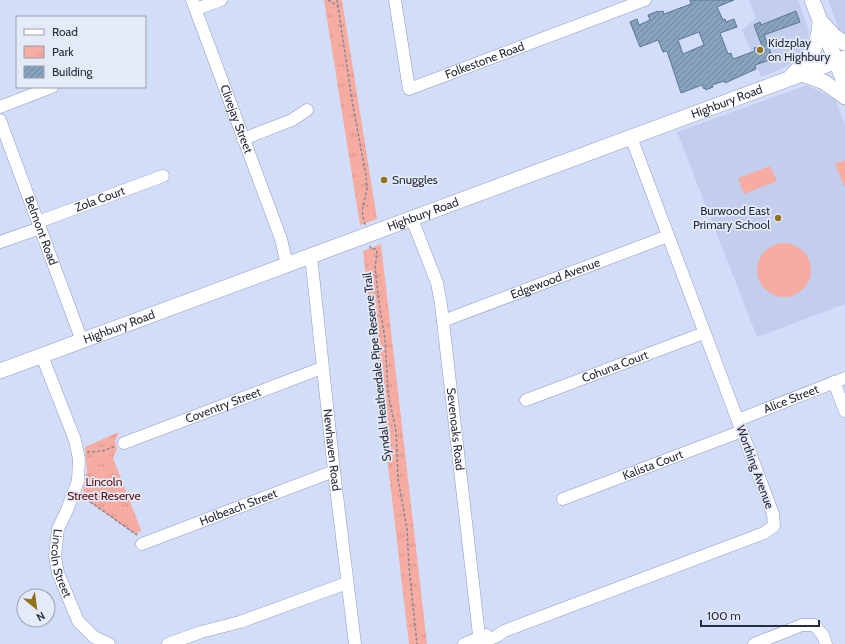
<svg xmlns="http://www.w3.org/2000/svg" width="845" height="644" font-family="Cabin,sans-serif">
  <defs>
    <pattern id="park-tufts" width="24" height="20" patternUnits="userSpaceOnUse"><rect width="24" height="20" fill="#f6aca0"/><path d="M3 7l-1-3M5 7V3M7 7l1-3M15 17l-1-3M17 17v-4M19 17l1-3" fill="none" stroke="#d3948b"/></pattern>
    <pattern id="building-hatch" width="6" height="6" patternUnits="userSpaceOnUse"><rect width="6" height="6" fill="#87a3bf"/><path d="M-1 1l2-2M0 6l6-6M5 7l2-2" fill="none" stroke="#6e859c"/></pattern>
  </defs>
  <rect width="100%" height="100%" fill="#d2ddfa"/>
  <path fill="#c3ceef" d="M749,0H798L809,31L807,45L801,55L792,63L777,71L761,77L742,30L756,18Z
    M828,0H845V36L840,32L838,27Z
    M807,85L835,99L845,125V304L757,337L677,132Z"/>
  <path fill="#f6aca0" d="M845,160V188L835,164Z
    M770,166L777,181L744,194L738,178Z
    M757 270a27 27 0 1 1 54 0a27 27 0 1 1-54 0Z"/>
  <path fill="url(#park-tufts)" d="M324,0H342L377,219L360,225Z
    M381,244L427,644H409L363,251Z
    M119,432L115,441L117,449L113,458L141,530L136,535L82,497L87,471L85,447Z"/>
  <path fill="url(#building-hatch)" stroke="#5d7791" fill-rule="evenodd" d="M690,0H734L717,7L723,20L725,19L726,22L734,19L737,27L720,33L728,54L731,53L733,59L755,51L754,48L762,46L754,25L760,22L761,25L796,11L800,22L764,35L773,59L755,65L756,69L725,83L724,81L712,85L713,87L706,90L705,88L704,89L702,85L681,93L667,51L663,52L658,40L640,47L630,22L637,19L639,25L650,20L648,15L658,11L659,12L663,11L664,14L691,4ZM699,32L704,45L683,54L678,40Z"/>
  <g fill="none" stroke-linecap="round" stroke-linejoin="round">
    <defs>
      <g id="minor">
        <path id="s1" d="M192,0L281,239L287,265"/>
        <path id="s2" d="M395,0L409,89L645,0"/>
        <path d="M196,9L221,0"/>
        <path d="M0,107L52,87"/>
        <path id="s3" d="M0,120L82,341"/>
        <path d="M243,139L292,120L307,110"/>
        <path id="s4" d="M412,219L437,283L441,304L480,644"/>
        <path id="s5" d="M38,222L163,176"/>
        <path d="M0,242L40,228"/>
        <path id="s6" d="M311,256L334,471L355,644"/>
        <path id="s7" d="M443,321L668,236"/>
        <path id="s8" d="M42,356L75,440L79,459L78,481L67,510L58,529L55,556L58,573L78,621L94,637L109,644"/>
        <path d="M834,382L845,411"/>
        <path id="s9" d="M526,400L704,333"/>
        <path id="s10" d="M738,420L845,378"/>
        <path id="s11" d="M124,443L322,368"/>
        <path id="s12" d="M563,499L742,431"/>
        <path id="s13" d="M142,544L334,471"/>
        <path d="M168,644L201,632L240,622L347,583"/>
        <path d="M464,644L486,635"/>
        <path d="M478,644L497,636L504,631L764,533L774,526L773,514L631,137"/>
        <path d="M754,644L802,625H814L823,635L826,644"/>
      </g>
      <g id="major">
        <path d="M812,0L845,84"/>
        <path d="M823,24L835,37L845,43"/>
        <path d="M793,74C811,59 818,46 820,23"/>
        <path d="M802,74L824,82L845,97"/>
        <path id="s14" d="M0,371L845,58"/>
      </g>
    </defs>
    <use href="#minor" stroke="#8f9bbd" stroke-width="13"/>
    <use href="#major" stroke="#8f9bbd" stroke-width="16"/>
    <path stroke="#81899f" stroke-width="1.5" stroke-dasharray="3 2" stroke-linecap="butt" d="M328,0L338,6
      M337,0L352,100L366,176L367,188L362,211L365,225
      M370,246L371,249H376L377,252L375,268L379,302L385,339L388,392L396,432L398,479L407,529L409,567L417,644
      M87,452L103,451L116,446
      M82,496L137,535"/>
    <use href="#minor" stroke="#fff" stroke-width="12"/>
    <use href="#major" stroke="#fff" stroke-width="15"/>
  </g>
  <g fill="#91741a" stroke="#e5eaf9" stroke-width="1.5">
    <circle cx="760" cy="50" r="4"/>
    <circle cx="384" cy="180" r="4"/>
    <circle cx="778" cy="218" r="4"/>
  </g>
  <g text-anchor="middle" stroke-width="3.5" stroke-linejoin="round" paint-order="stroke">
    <g font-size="12" fill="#272c3a" stroke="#e5eaf9" text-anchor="start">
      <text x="768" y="47">Kidzplay<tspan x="768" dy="14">on Highbury</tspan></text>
      <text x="392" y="184">Snuggles</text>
      <text x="770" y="215" text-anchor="end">Burwood East<tspan x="770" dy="14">Primary School</tspan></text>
    </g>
    <g font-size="12" fill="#272c3a" stroke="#e5eaf9">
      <text dy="4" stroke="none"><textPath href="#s2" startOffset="171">Folkestone Road</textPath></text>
      <text dy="4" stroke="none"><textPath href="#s14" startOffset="775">Highbury Road</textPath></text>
      <text dy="4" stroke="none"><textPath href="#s1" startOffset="127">Clivejay Street</textPath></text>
      <text dy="4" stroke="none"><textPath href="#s5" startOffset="66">Zola Court</textPath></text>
      <text dy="4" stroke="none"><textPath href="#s14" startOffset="451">Highbury Road</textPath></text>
      <text dy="4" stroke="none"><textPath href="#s3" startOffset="118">Belmont Road</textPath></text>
      <text dy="4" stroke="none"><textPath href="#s7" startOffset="120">Edgewood Avenue</textPath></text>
      <text dy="4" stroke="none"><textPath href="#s14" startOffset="127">Highbury Road</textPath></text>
      <text dy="4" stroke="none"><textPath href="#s9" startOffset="95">Cohuna Court</textPath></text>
      <text transform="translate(377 367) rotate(-96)" y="4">Syndal Heatherdale Pipe Reserve Trail</text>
      <text dy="4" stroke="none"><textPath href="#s10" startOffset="57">Alice Street</textPath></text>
      <text dy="4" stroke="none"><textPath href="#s11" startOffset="106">Coventry Street</textPath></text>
      <text dy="4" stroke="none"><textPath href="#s4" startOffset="216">Sevenoaks Road</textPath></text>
      <text dy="4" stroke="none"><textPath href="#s6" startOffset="195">Newhaven Road</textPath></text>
      <text dy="4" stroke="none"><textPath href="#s12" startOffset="96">Kalista Court</textPath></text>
      <text transform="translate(755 467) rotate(70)" y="4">Worthing Avenue</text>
      <text dy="4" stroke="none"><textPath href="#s13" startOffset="103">Holbeach Street</textPath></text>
      <text dy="4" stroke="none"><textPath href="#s8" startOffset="219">Lincoln Street</textPath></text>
    </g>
    <g font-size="12" fill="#5b1009" stroke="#e5eaf9">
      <text x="104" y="486">Lincoln<tspan x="104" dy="14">Street Reserve</tspan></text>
    </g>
  </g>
  <rect x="16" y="16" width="130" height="72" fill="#e5eaf9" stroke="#999ead"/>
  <rect x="24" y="29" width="20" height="6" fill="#ffffff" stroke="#999ead"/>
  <text x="52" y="36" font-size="12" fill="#272c3a">Road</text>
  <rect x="24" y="46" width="20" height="12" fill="url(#park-tufts)" stroke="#999ead"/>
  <text x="52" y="56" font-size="12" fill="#272c3a">Park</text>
  <rect x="24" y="66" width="20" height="12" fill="url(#building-hatch)" stroke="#999ead"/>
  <text x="52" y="76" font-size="12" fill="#272c3a">Building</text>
  <g transform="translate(36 608) rotate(151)"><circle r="19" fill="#e5eaf9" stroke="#999ead"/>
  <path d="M0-3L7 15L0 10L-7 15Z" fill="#91741a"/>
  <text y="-6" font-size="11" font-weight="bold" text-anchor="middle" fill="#272c3a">N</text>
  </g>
  <path d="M701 620v6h118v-6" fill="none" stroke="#272c3a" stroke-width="2"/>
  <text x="707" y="620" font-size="12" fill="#272c3a" stroke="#e5eaf9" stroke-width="3" paint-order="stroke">100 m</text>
</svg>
